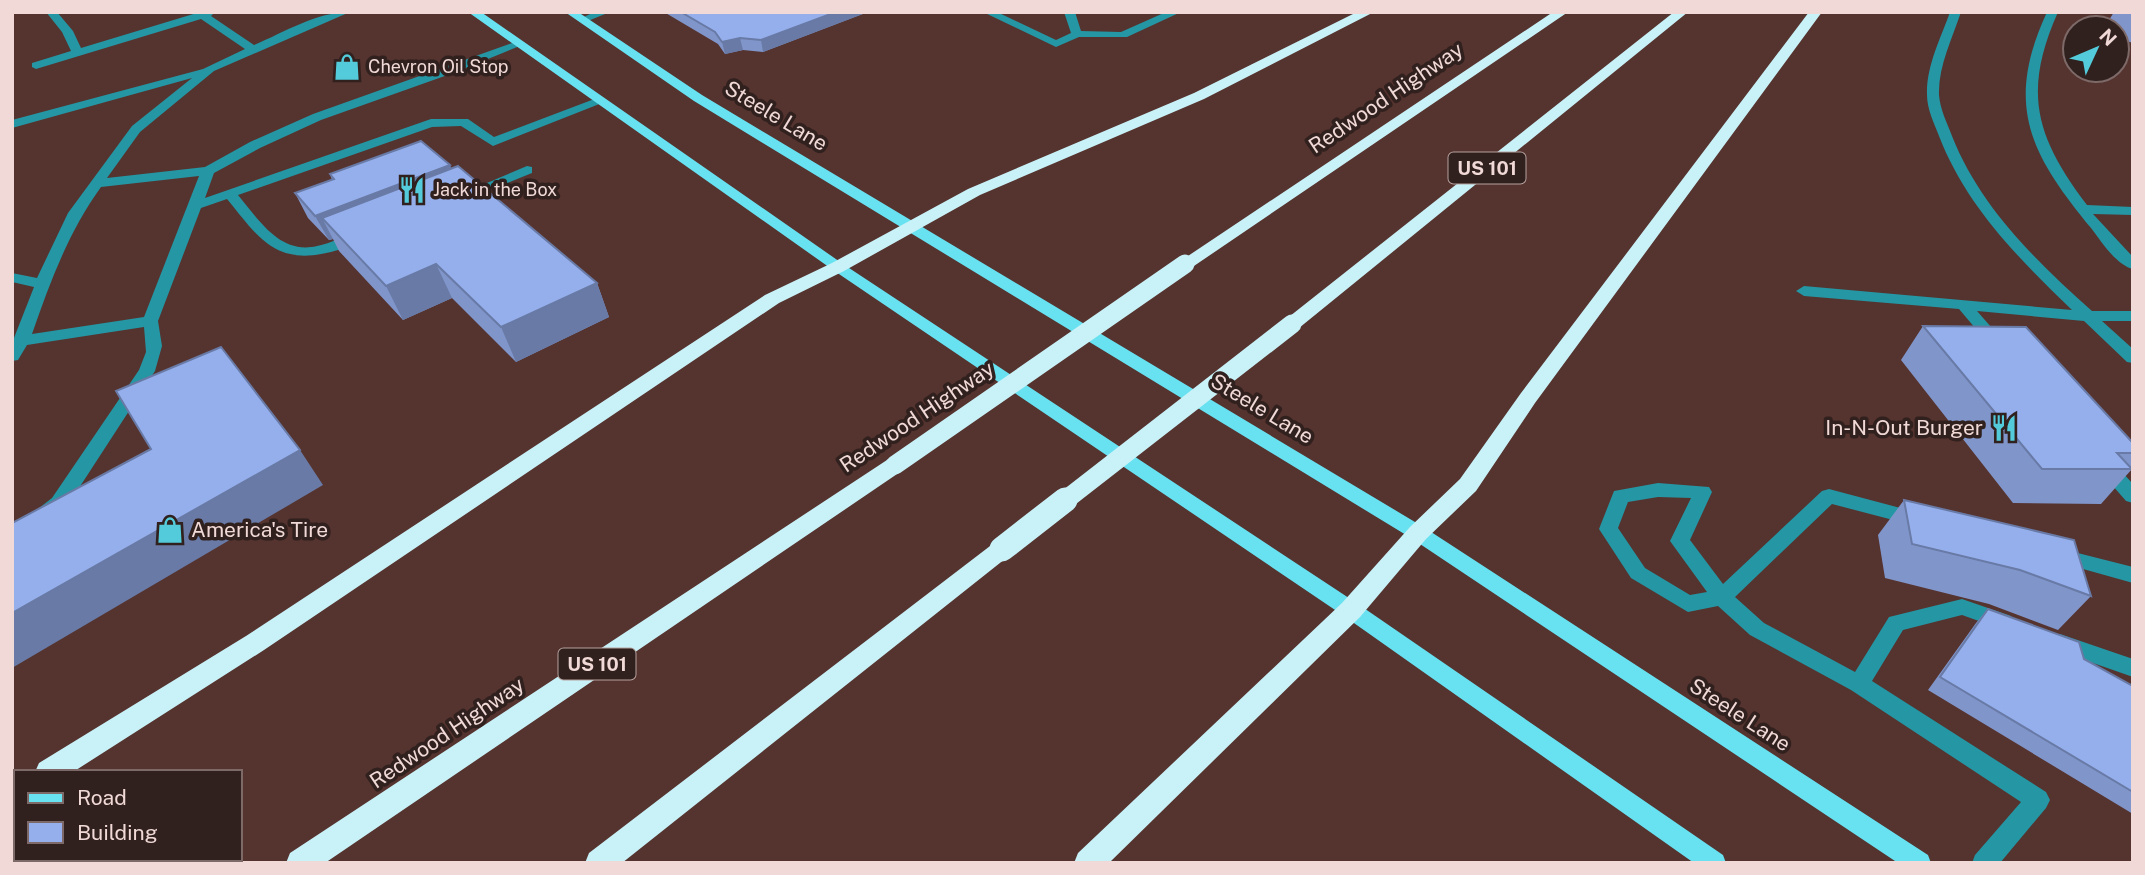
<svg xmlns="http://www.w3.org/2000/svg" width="2145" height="875" font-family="'Public Sans',sans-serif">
  <rect width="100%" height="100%" fill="#55332f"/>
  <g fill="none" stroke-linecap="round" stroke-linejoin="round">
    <path fill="#2596a3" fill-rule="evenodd" d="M46,12H57L73,31L81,48L200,12H215L211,16L254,45C285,32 316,12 350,12L214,71L140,132L107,178L205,167L250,142L313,114L512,43L522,45L456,72L321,120L260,148L214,173L205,198L431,119H468L494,137L597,98L607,101L493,146L461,126L432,127L238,195C259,220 280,255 317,246C331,243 345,236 359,233L366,237C358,245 342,249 331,252C275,266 259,238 227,199L201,208L158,321L162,346L155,371L66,508L37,532L12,545V529L52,498L139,370L146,352L144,327L27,345L18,360L12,361V343L34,287L12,282V273L37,278L68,213L132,126L192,78L12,128V120L203,69L245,49L201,19L36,69L32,67V63L71,51L62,32ZM199,176L144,317L32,334C50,282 69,231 101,187Z
      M594,12H610L583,23L578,20Z
      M983,12H997L1056,40L1071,33L1064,12H1075L1081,31L1121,32L1166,12H1181L1127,37H1079L1056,47Z
      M1950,12H1961C1952,39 1938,67 1939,95C1940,109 1947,123 1952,136C1980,207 2036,261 2092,311H2133V321H2102L2133,349V363L2127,362L2084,321L1977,311L2006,344L1998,349L1992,348L1959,309L1804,296L1796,291L1804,286L2072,310C2019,259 1966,206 1939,136C1934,123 1927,109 1927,95C1926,66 1941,38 1950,12Z
      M2047,12H2058C2022,93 2036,137 2087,205L2133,207V215L2093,214L2133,257V269C2116,265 2101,241 2091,228C2030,154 2004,105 2047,12Z
      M527,166L532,167V173L468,199H458L456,196Z
      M2105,459L2111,460L2133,484V503L2126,501L2099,470L2096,465L2099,460Z
      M1658,483L1709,487L1712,492L1690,540L1723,584L1822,491L1829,489L1923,514L1925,519L1923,524L1916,526L1832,504L1735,597L1764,623L1855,672L1889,617L1962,599L2011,616L2014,622L2011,628L2004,630L1962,615L1903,630L1872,681L2046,792L2050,800L2046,808L2000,863H1972L1975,855L2021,802L1851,690L1750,635L1718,606L1688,612L1631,578L1599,529L1614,491ZM1658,497L1691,498L1670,541L1707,592L1690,595L1645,568L1618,528L1628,502Z
      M2058,548L2133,567V583L2051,560L2048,555L2051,550Z
      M2060,634L2133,659V677L2053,649L2050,643L2053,637Z"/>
    <path fill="#68e1f1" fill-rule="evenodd" d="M468,12H481L843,264L1358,604L1723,855L1726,863H1694L1344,616L833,270Z
      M565,12H578L702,95L1425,528L1928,855L1931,863H1898L1411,538L694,101Z"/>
    <path fill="#c9f2f8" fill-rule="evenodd" d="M1357,12H1374L1204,99L980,195L844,271L779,303L264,650L73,772H35L39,763L246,636L765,295L832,263L968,189L1194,93Z
      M1553,12H1568L1191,268L1185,269L1176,264Z
      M1674,12H1688L1299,328H1285L1283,324L1285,320Z
      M1809,12H1822L1535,403L1476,491L1426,539L1360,617L1109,863H1074L1078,853L1342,603L1410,527L1460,479L1521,393Z
      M895,457L903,460L906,465L903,470L325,863H286L290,853L887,460Z
      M1002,540L1010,543L1014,549L1010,555L622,863H585L589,853L994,543Z
      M16,780V806L12,808V782Z"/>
    <path stroke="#c9f2f8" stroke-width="19" d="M895,465L1185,264
      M1063,502L1292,324"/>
    <path stroke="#c9f2f8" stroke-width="25" d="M1002,549L1065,500"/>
  </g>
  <path fill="#8096cb" d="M664,12H868L763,52L743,50L725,54L718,44Z
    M2114,12H2133V43L2117,38V28H2104Z
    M450,165L451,169L597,283L609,317L516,362L452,298L403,320L339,251L333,239L329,240L308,218L295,193L332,180L330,174Z
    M1923,326L2133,443V464L2130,467L2132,469L2101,504L2013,503L1901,360Z
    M1904,500L2091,596L2058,630L1989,604L1885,578L1878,535Z
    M1988,609L2084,659L2133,686V814L1928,690L1976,623Z"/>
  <path fill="#687aa5" d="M836,12H868L763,52L761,40Z
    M740,38L743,50L725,54L722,42Z
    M450,165L460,189L322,218L333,239L329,240L315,216Z
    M436,264L452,298L403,320L386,286Z
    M597,283L609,317L516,362L501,327Z
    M300,450L323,485L12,668V613Z"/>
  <path fill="#95afec" stroke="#687aa5" stroke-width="2" d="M681,12H836L761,40L740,38L722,42L715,32Z
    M421,141L450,165L315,216L295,193L334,179L330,174Z
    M458,166L597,283L501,327L436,264L386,286L322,218Z
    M1923,326L2026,327L2133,443V453H2117L2132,469H2042Z
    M221,347L300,450L12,613V523L151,449L116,391Z
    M1904,500L2074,540L2091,596L2020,570L1912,544Z
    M1988,609L2079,642L2084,659L2133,686V792L1940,677Z"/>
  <defs>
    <symbol id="shop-bare" viewBox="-9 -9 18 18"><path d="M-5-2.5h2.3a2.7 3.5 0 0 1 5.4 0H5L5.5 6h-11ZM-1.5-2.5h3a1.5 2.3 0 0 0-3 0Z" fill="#53cbda" stroke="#30201e" stroke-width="2.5" paint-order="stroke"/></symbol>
    <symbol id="restaurant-bare" viewBox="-9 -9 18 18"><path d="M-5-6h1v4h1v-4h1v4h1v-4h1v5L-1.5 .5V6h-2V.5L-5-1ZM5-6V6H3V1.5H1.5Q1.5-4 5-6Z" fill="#53cbda" stroke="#30201e" stroke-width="2.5" paint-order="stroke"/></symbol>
  </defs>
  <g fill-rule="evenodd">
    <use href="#shop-bare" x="328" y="48" width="38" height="38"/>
    <use href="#restaurant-bare" x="393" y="171" width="38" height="38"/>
    <use href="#restaurant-bare" x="1985" y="409" width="38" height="38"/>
    <use href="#shop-bare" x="151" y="511" width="38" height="38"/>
  </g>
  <g text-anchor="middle" stroke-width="7" stroke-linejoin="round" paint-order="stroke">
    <g font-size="18" fill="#f0d9d6" stroke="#30201e" text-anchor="start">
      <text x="368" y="73">Chevron Oil Stop</text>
      <text x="433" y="196">Jack in the Box</text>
    </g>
    <g fill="#30201e" stroke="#b6a29f" stroke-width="2">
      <rect x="1448.5" y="152.5" width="77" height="31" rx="5"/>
      <rect x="558.5" y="648.5" width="77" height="31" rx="5"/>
    </g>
    <g font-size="19" font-weight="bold" fill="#f0d9d6">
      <text x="1487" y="175">US 101</text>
      <text x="597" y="671">US 101</text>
    </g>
    <g font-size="21" fill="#f0d9d6" stroke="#30201e">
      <text transform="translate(1386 98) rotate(-34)" y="7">Redwood Highway</text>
      <text transform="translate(776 116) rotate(31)" y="7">Steele Lane</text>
      <text transform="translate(1262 409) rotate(31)" y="7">Steele Lane</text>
      <text transform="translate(917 417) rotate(-34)" y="7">Redwood Highway</text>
      <text transform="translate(1740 715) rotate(33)" y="7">Steele Lane</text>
      <text transform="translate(447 733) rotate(-34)" y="7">Redwood Highway</text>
    </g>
    <g font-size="21" fill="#f0d9d6" stroke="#30201e" text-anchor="end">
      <text x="1983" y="435">In-N-Out Burger</text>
      <text x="191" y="537" text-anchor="start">America's Tire</text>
    </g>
  </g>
  <rect width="2145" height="875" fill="none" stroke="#f0d9d6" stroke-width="28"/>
  <rect x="14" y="770" width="228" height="91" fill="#30201e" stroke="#7d6a68" stroke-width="2"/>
  <rect x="28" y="793" width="35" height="10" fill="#68e1f1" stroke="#7d6a68" stroke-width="2"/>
  <text x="77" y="805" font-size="21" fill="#f0d9d6">Road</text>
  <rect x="28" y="822" width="35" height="21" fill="#95afec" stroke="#7d6a68" stroke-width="2"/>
  <text x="77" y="840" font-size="21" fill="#f0d9d6">Building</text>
  <g transform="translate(2096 49) rotate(46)"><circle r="33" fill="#30201e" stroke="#7d6a68" stroke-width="2"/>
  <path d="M0-5L12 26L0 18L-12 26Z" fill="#53cbda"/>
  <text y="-10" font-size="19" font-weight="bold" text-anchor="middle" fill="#f0d9d6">N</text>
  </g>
</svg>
